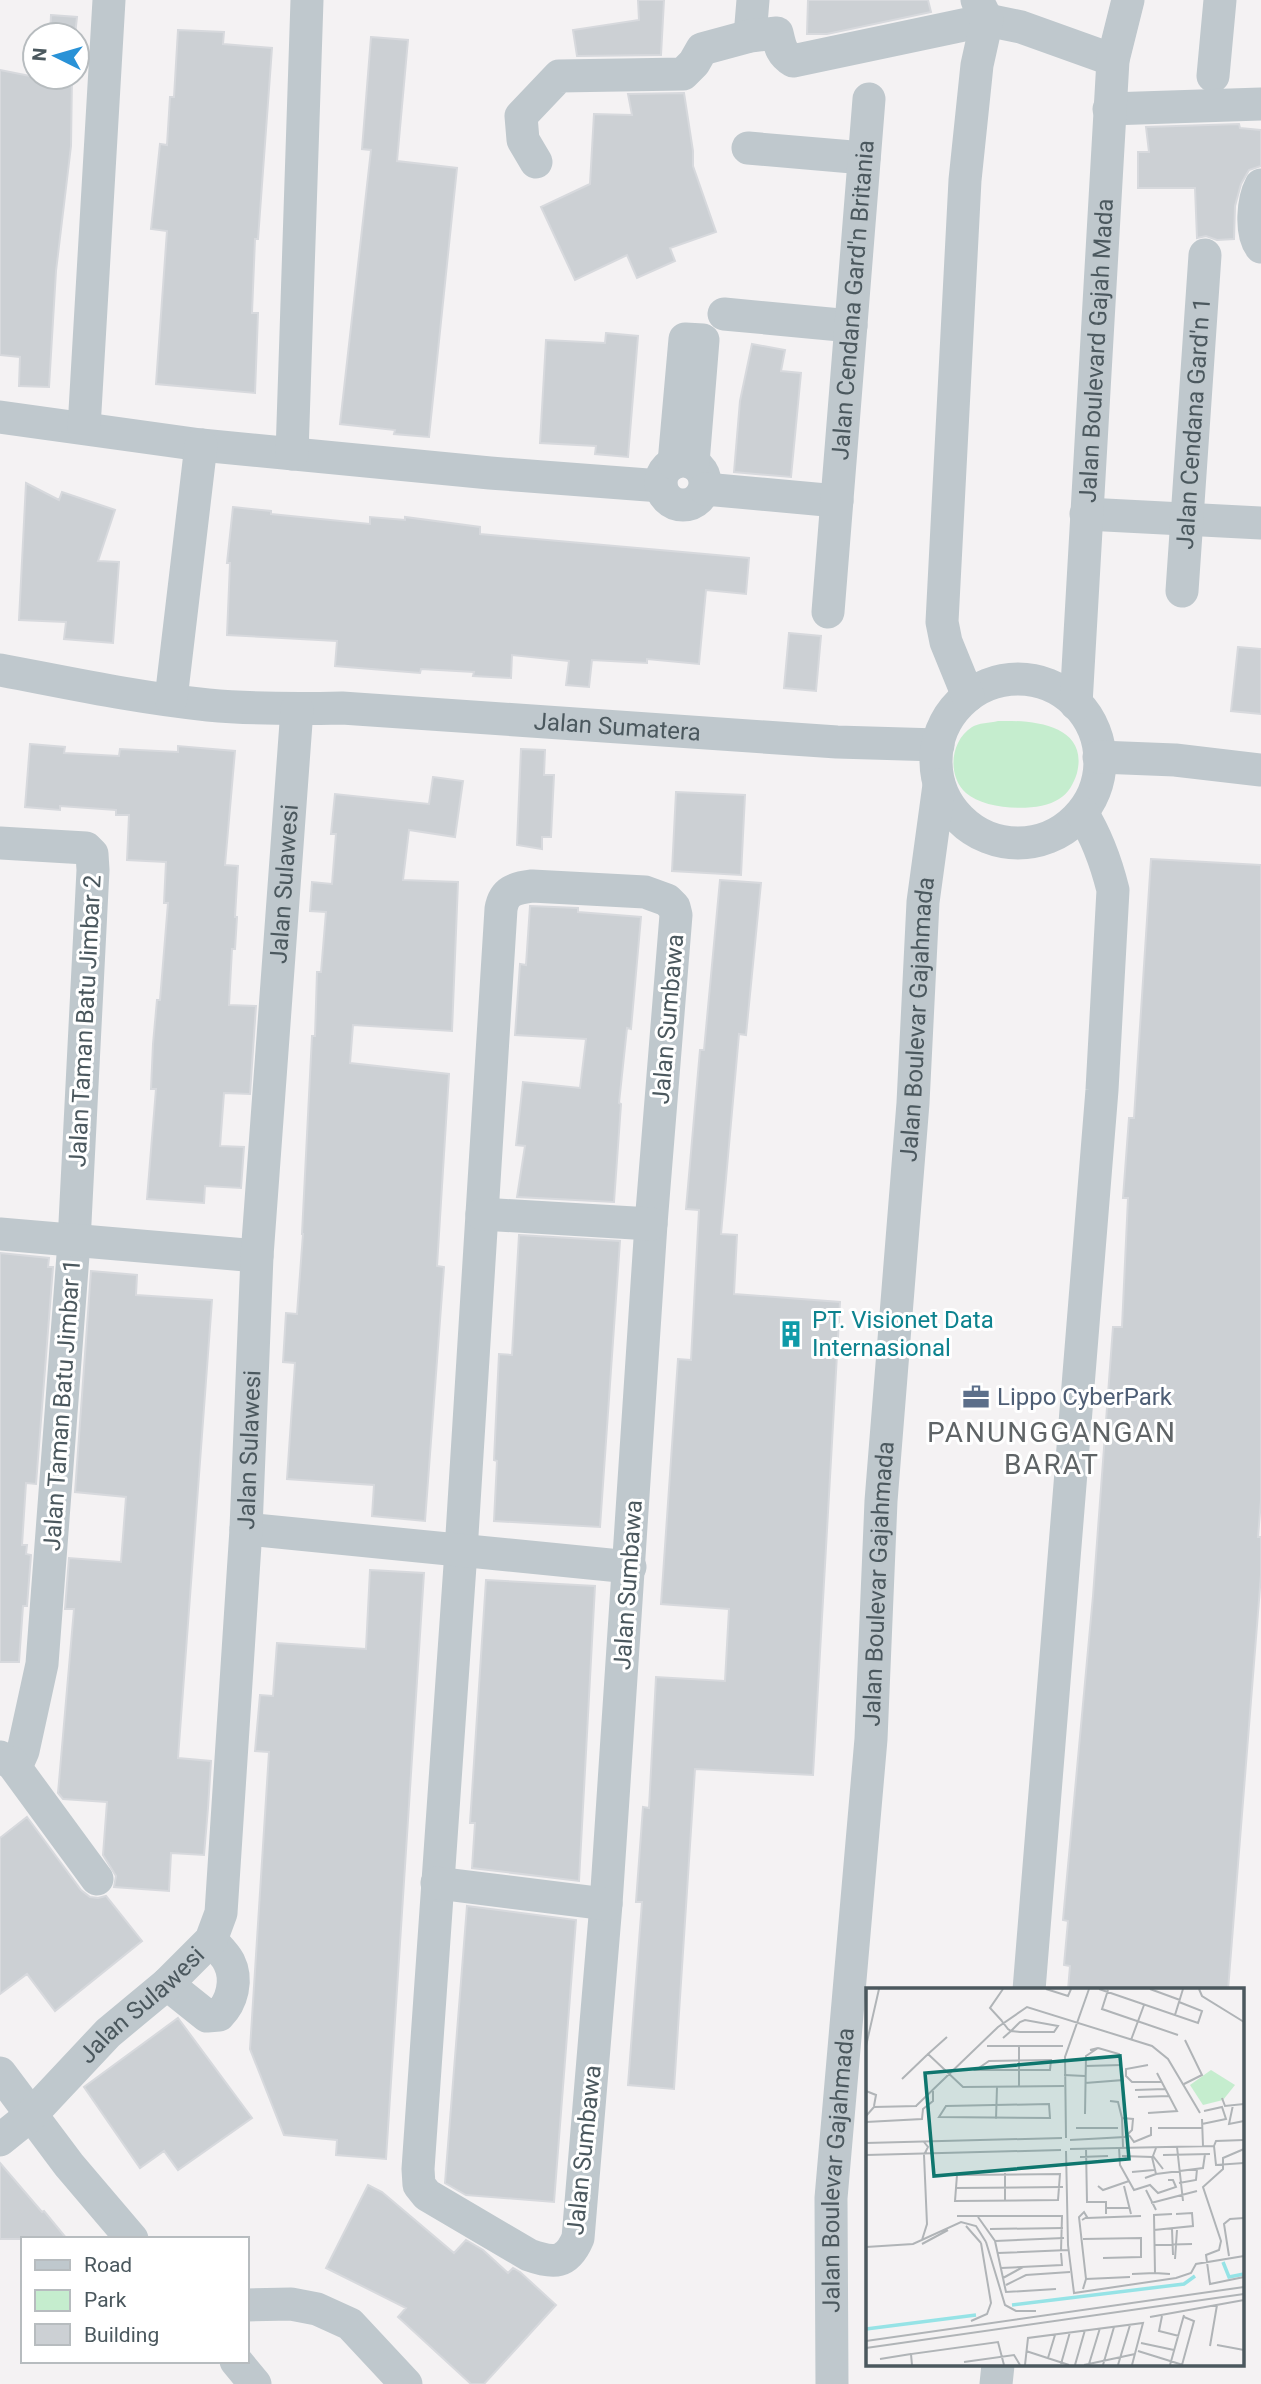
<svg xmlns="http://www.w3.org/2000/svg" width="1261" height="2384" font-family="Roboto,sans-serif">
  <rect width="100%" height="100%" fill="#f4f2f3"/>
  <path fill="#c5edce" d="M998,721C1031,720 1089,724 1077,773C1074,783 1068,794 1059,799C1038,813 985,810 966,793C947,776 950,741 972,727C978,723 990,723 998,721Z"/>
  <path fill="#ccd0d4" stroke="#d7d9dd" stroke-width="2" d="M638,0H664L661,55L577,56L573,30L639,20Z
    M808,0H928L931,12L827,34H807Z
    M51,15L77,17L75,35H50Z
    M178,30L224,32L223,44L272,48L258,239H255L252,313H258L255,393L156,384L167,231L151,229L160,144L167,145L170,97H174Z
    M371,37L408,40L397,161L457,168L429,437L394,434L395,430L340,424L371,150L362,149Z
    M0,70L35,77H72L71,146L56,271L49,387L19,386L20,357L0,355Z
    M684,93L693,151V166L716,232L670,248L675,261L637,278L627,255L575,280L541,207L590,184L594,114L632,115L628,94Z
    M1239,124L1240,128L1261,130V166L1249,170L1241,184L1235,206L1234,239L1217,240L1206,236L1197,238L1195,188H1138V152H1149L1146,127Z
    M606,333L638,336L628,457L595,454L596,446L540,443L546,340L605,343Z
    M752,344L785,350L781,371L801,373L791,477L734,472L740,401Z
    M26,483L59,500L62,492L115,510L98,561L119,562L113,643L64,639L66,622L19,620Z
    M233,507L271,511V514L370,524V517L405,520V517L480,527V534L749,558L746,594L706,590L699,664L647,659V663L592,660L589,687L566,685L569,661L512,655L511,678L473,676L474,672L421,669L420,673L335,666L337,641L227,635L230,563H227Z
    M789,633L821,636L816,691L784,688Z
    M1238,647L1261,649V714L1231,711Z
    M30,744L65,747L64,753L119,756L120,749L178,752V746L235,751L225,865L238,866L235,917H237L235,949H232L229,1005L256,1006L250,1094L224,1093L220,1146L244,1147L241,1188L205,1186L204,1203L147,1199L156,1089H151L153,1044L157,1000H160L168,903H164L166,862L127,860L129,815H116V810L60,806V810L25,807Z
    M521,749L545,750L544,775H554L551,837H542V849L517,845Z
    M433,777L463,781L455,837L409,830L403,880L458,882L452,1031L353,1025L350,1063L449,1074L437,1266L444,1267L425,1521L372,1516L374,1485L287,1479L295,1363L283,1362L286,1313L297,1314L303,1234H302L312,1036H315L317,972H321L326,912L310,911L312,882L332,884L336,834H331L335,794L429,804Z
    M676,792L745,795L741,875L672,871Z
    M1151,859L1261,865V1500L1258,1537H1261V1575L1228,1990H1068L1070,1966L1064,1965L1068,1921L1063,1920L1093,1596L1113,1327H1122L1128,1198H1123L1129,1118H1134Z
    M720,880L761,883L746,1035L739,1034L721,1234L737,1235L734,1294L840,1302L813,1775L695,1769L674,2089L628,2085L642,1902H636L643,1807L649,1808L656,1677L725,1681L729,1609L661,1604L678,1359L691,1360L699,1210L686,1209L700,1050H704Z
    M530,906L578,908V912L641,917L631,1029L627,1028L619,1103L621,1104L614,1202L517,1197L525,1146L516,1145L523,1082L580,1088L586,1039L515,1035L520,964L526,965Z
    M519,1235L620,1241L600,1527L494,1521L497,1461L494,1460L499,1354L512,1355Z
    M0,1253L49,1258L48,1267H53L36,1484L26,1483L22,1545H27L26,1554L31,1555L27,1606H23L19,1662H0Z
    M91,1271L137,1275L136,1295L212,1300L178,1758L211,1761L208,1808L204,1855L171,1853L169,1891L114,1887L116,1876L103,1855L107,1802L63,1799L58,1793L74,1609H65L69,1558L121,1562L126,1497L75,1492Z
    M370,1570L424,1573L386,2159L336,2155L337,2140L284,2135L250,2049L269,1752L255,1751L260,1695L273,1696L277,1643L366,1649Z
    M486,1580L595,1586L579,1881L472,1868L475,1823H470Z
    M27,1817L81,1890L90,1897L98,1898L106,1896L142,1941L55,2011L27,1974L0,1994V1838Z
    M467,1906L576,1920L554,2202L466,2195L445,2183Z
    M178,2018L252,2118L178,2170L164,2151L140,2168L84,2087Z
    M0,2163L42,2212L44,2211L67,2239H0Z
    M368,2185L382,2192L454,2253L466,2240L483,2250L508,2273L513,2268L520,2272L556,2305L484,2384H471L398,2317L406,2308L326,2268Z"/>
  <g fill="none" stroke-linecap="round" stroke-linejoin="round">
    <g stroke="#bfc8cd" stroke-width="33">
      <path d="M750,36L753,0"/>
      <path d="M1213,76L1220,0"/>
      <path d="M1109,109L1261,104"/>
      <path d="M748,148L864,158"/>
      <path d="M536,162L523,140L521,116L559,76L683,74L694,63L702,49L750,36L777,33C780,46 781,54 793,61L987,20L1021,27L1113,60"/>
      <path d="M1261,185C1253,200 1250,233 1261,247"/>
      <path d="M724,314L851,326"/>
      <path d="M0,417L201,445L490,473L661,486"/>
      <path d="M84,428L109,0"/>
      <path d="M292,454L307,0"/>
      <circle cx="683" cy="483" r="22"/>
      <path d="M674,463L685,339L703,340L693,463"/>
      <path d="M705,489L837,501"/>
      <path d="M1086,514L1261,523"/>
      <path id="s1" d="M1182,591L1205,255"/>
      <path id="s2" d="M828,612L869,99"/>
      <path id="s3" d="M0,670C69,683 138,698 208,705C252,709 298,709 342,708L837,742L938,745"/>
      <circle cx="1018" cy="761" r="82"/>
      <path d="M968,696L946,642L942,622L965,180L977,65L987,20L977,0"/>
      <path d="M171,699L201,445"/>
      <path id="s4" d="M1076,704L1113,60L1128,0"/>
      <path d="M1099,757L1175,760L1261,770"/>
      <path d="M0,843L86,848L92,854L93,870L74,1242L42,1664L23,1751L19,1760L12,1763L0,1757"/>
      <path d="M532,886L645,892L667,900L674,907L676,915L651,1224L606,1904L578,2238C567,2264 554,2264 529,2255L427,2195L419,2185L418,2169L461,1551L501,909C504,891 515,888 532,886Z"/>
      <path d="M482,1214L651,1224"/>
      <path d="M0,1234L257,1256"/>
      <path d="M246,1529L630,1567"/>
      <path d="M12,1763L97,1879"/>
      <path d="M437,1883L606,1904"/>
      <path d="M167,1984L207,2016L219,2015C232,2002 238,1980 229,1962C225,1954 217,1947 211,1940"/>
      <path d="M1029,1990L1102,1090L1113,890C1106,862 1097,837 1082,813"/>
      <path d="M0,2073L69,2165L132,2239"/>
      <path id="s5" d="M0,2140L31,2115L108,2033L167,1984L211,1940L221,1913L246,1529L257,1256L297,709"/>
      <path d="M247,2305L291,2304L317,2309L350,2324L406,2384"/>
      <path d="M236,2361L255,2384"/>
      <path id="s6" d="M832,2384L831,2198L871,1739L881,1501L913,1103L923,902L939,785"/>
      <path d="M996,2384L998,2365"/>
    </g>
  </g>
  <defs>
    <symbol id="building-bare" viewBox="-9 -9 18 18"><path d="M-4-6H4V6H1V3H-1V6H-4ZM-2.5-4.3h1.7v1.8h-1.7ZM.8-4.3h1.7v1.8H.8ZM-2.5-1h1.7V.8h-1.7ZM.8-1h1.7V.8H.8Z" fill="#0f9aa8" stroke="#fff" stroke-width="2.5" paint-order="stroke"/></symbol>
    <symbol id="office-bare" viewBox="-9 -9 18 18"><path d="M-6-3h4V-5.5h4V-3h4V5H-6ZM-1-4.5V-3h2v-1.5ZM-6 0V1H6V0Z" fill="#5c6f8a" stroke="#fff" stroke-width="2.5" paint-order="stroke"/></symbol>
  </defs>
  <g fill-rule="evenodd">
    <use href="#building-bare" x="772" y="1315" width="38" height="38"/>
    <use href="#office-bare" x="957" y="1378" width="38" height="38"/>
  </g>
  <g text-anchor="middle" stroke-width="6" stroke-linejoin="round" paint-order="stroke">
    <g font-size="24" fill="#4b585e" stroke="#fff">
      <text dy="8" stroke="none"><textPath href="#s2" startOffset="313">Jalan Cendana Gard'n Britania</textPath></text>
      <text dy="8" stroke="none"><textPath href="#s4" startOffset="354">Jalan Boulevard Gajah Mada</textPath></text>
      <text dy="8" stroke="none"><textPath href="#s1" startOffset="168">Jalan Cendana Gard'n 1</textPath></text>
      <text dy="8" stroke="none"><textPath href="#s3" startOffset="621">Jalan Sumatera</textPath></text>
      <text dy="8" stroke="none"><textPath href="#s5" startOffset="1351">Jalan Sulawesi</textPath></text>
      <text transform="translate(668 1019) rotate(-85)" y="8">Jalan Sumbawa</text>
      <text dy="8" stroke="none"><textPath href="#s6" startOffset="1368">Jalan Boulevar Gajahmada</textPath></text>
      <text transform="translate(85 1021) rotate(-87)" y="8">Jalan Taman Batu Jimbar 2</text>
      <text transform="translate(62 1405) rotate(-86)" y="8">Jalan Taman Batu Jimbar 1</text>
      <text dy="8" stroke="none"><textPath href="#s5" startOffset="784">Jalan Sulawesi</textPath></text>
      <text dy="8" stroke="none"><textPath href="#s6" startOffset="802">Jalan Boulevar Gajahmada</textPath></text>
      <text transform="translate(628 1585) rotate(-86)" y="8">Jalan Sumbawa</text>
      <text dy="8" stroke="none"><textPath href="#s5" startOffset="196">Jalan Sulawesi</textPath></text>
      <text transform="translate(584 2150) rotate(-84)" y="8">Jalan Sumbawa</text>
      <text dy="8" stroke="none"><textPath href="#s6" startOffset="214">Jalan Boulevar Gajahmada</textPath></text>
    </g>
    <g font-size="24" fill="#0d838f" stroke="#fff" text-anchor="start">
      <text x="812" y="1328">PT. Visionet Data<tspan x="812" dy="28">Internasional</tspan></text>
    </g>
    <g font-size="24" fill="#4e5e75" stroke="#fff" text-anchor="start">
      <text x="997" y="1405">Lippo CyberPark</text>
    </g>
    <g font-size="28" letter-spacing="2" fill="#5f6466" stroke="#fff">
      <text x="1052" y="1442">PANUNGGANGAN<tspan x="1052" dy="32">BARAT</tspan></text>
    </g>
  </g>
  <g transform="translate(866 1988)">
    <rect width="378" height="378" fill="#f4f2f3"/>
    <path d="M345,82L369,97L357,112L337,117L324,97Z" fill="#c5edce"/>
    <path fill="none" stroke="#96e3e6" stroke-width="3.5" d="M357,274L363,289L378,286M146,317L318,296L329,288M0,341L110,327"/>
    <path fill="none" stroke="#b0b4b7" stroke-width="2" d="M180,1L202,8L205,1M233,1L332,35L336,23L313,14M284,1L314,12M333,1L336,8L378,34M242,2L236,21L312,47M309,27L317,1M135,32L142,41L145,43L154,44H188L192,38L159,32L154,34L145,43L137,50M136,33L124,20L137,1M81,49L62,66L97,99L198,98M265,52L278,17M0,58L13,1M121,58H197M153,59V98M185,72L184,82H110L123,73ZM282,77L260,81V88L266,94H296M219,78L256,77M198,87L219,88M36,91L62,66M219,95L257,92L253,66L232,60M318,96L336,87L319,52M269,102L299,101M0,103L10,107L8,118M272,109L303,108M356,110L359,118L378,116M244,113L252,114L256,130L257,159M183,116L184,130L73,129L80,118ZM367,117L363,136L378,133M50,118L132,39L161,19L286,58L302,71L334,125M282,125L311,123L291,85M219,126L220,68L232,60L224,62M0,128L8,119L51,118M130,131L131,99M336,131L337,158M0,134L56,131L57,121L67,113V101M336,136L360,131L356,119L338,123M210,140H252M292,140H336M263,147L268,154L285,147V139M200,150L199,69L223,1M204,152L259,149L266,142L267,131L256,130M0,155L196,150M348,158L350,177L378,175M348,158L350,153L378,152M253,159L254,177L268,202L284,197L292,205L310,199L307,192H302M311,159L317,213M220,160L221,214H240V226M290,160L287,168L297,181M204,161L348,158M378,161L357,170V181L337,199L355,253L353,262L340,267L344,296L378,289M200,163L202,257L208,305L310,290L325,285L330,276L378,268M0,167L195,162M297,167L344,166M256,168L286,169L290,186L279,190M214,169L242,168M266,184L288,182M139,185V213M194,186L192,212L89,213L91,187ZM290,186L337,180L339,166M313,195L330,192L331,181M232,198L237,202L263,193M258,198L265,226M89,200L197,199M280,202L290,222M285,215L331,203M240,220H263M91,228H196L195,263M112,229L129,253L140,304L190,301M221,230L275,228M216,232L221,229L218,224L213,229L220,291L217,301M100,238L115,255M124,241L197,240M306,241L307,267M288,242L327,238L326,225L310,226M217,251L275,250V269L237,270M56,252L61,236L58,167L62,159L58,154M129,253L198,250M120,254L139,317L150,323H170M56,256L82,242M288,257L326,256M0,259L47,256L95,234L110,238L120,254M132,265L202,262M363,268L358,236L364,231L378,230M309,271L311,242M135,280L196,277L195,265M266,286L289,285M304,286L289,285L288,227L306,226M137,290L157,279M220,291L264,289M140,297L160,287L204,284M296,328L293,343L313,348M284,329L378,312M105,333L121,326L125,315L115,255M0,353L378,299M275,355L308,362M351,357L378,362M344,358L351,317M0,360L378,306M160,363L203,377M272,363L317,377M182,370L189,347M14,371L45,366M98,374L148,367L154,377M195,376L204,344M223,376L234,340M46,377L45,366L132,354L138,377M159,377L162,350L277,335L266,377M209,377L219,342M218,377L269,366M237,377L248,339M252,377L264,337M304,377L318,327M316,377L328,333L318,329"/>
    <path fill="#0f766e" fill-opacity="0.15" stroke="#0f766e" stroke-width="3.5" d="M254,68L263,171L68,188L59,85Z"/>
    <rect width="378" height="378" fill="none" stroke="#4b585e" stroke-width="3.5"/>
  </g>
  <rect x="21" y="2237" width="228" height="126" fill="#ffffff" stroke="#b7bcbf" stroke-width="2"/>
  <rect x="35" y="2260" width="35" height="10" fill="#bfc8cd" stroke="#b7bcbf" stroke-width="2"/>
  <text x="84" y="2272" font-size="21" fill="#4b585e">Road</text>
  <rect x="35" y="2290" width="35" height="21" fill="#c5edce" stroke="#b7bcbf" stroke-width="2"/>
  <text x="84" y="2307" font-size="21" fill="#4b585e">Park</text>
  <rect x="35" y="2324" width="35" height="21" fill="#ccd0d4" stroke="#b7bcbf" stroke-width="2"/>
  <text x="84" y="2342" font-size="21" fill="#4b585e">Building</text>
  <g transform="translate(56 56) rotate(275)"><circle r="33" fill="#ffffff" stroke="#b7bcbf" stroke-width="2"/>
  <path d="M0-5L12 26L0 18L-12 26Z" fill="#2992d7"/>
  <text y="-10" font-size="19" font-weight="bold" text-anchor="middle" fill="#4b585e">N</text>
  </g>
</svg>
